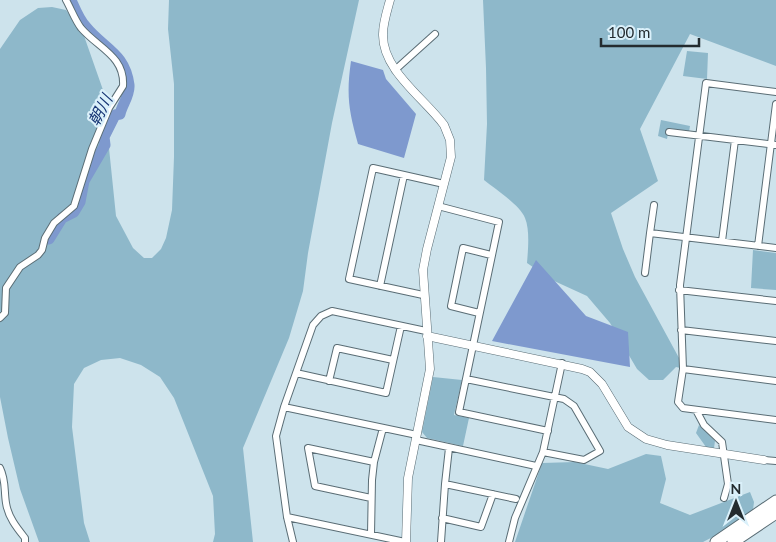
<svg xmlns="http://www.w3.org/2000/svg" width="776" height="542" font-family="Lato,'Noto Sans JP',sans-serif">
  <rect width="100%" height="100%" fill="#cde3ec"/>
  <path fill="#8eb8ca" d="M169,0H359L332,123L308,253L303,291L289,338L243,448L253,542H213L215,534L213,496L174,398L160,377L141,365L120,358L101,360L84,368L74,384L72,427L84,523L90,542H39L20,489L8,438L0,397V49L20,20L38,8L52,7L66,10L72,18L83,33L103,90L116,216L133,248L144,258H152L161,249L166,238L172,210L174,157V84L168,29Z
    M483,0H776V66L690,34L640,129L658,181L611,213L623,249L635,277L685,369L676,367L663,380H649L637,369L610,323L587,296L552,280L527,263C528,250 530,230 525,218C520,205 495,189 484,180L487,124L486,68Z
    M687,51L708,53L707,79L683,76Z
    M661,120L690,126L689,132L669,128L667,139L658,136Z
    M753,250L776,253V290L751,288Z
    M433,377L462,380L454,415L469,418L463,446L427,438L422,432Z
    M699,425L715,441L714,448L706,447L696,433Z
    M646,454L661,456L666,479L660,503L690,515L750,492L754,502L753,510L726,530L703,542H515L542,463L575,462L608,469Z"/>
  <path fill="#7e99ce" d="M351,61L383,70L386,79L416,114L404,158L358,144C349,111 346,96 351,61Z
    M536,260L586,316L628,332L630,367L492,341Z"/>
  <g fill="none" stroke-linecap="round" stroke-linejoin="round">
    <path stroke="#7e99ce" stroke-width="11" d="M49,239L62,218L74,212L80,202L84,181L105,145L104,137L115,115L120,114C122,105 130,95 129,85C125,53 104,49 86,27C79,20 75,9 71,0"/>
    <defs>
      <path id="minor" d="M395,70L435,34
        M776,92L706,83L680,285L683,369L678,402L683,408L776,420
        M669,132L776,145
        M654,205L650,233L776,248
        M438,206L499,222L459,412L548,431
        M722,241L735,140
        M758,246L776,104
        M645,273L650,233
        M380,286L404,175
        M679,290L776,301
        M423,295L349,279L373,168L444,184
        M479,313L451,306L463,248L491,255
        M0,318L5,313L6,288L20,267L38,255L42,250L45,238L54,223L74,206L92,149L109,108L123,86C125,56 98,48 81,28C75,20 71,9 66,0
        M681,330L776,341
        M683,369L776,381
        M296,373L386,393L401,326
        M466,379L564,399L574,406L600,451L584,460L543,452L515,518L509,542
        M329,381L337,348L393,360
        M284,407L417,435
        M696,410L704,425L722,442L728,484L724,498
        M416,440L536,466
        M543,452L562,363
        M764,460L776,461
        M0,468C6,480 4,491 6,503C8,517 17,528 25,538V542
        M445,484L516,499
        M371,498L315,486L308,448L374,462
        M287,517L405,542
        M442,518L481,527L493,494
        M371,534L372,480L374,462L383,428
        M293,542L287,517L276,436L284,407L313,325L321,316L332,311L426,331
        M441,542L445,484L449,448"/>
      <path id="tertiary" d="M390,0C387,11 383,23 383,34C382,70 424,98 444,125L450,140L451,157L427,249L423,270L430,369L408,478L406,542
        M427,336L582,369L590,372L602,384L628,427L646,439L667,445L764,460"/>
      <path id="motorway" d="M716,542L776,501
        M733,542L776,513"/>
    </defs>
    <use href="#minor" stroke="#5a6d75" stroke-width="8"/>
    <use href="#tertiary" stroke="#5a6d75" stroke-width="9"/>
    <use href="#motorway" stroke="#5a6d75" stroke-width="13"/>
    <use href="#minor" stroke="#fff" stroke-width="6"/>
    <use href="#tertiary" stroke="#fff" stroke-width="8"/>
    <use href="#motorway" stroke="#fff" stroke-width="11"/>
  </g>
  <g text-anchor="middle" stroke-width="4.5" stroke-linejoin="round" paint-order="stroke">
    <g font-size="16" font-style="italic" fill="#183675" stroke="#daf0fa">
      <text transform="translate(100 110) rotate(-62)" y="6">朝川</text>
    </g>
  </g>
  <g transform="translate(736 502)" stroke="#daf0fa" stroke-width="4" paint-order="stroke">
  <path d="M0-4L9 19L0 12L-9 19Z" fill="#232b2f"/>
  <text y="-8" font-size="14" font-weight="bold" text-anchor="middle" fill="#232b2f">N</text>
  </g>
  <path d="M601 38v8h98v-8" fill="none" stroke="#232b2f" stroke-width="2.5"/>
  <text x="608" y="38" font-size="15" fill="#232b2f" stroke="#daf0fa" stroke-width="4" paint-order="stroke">100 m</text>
</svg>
